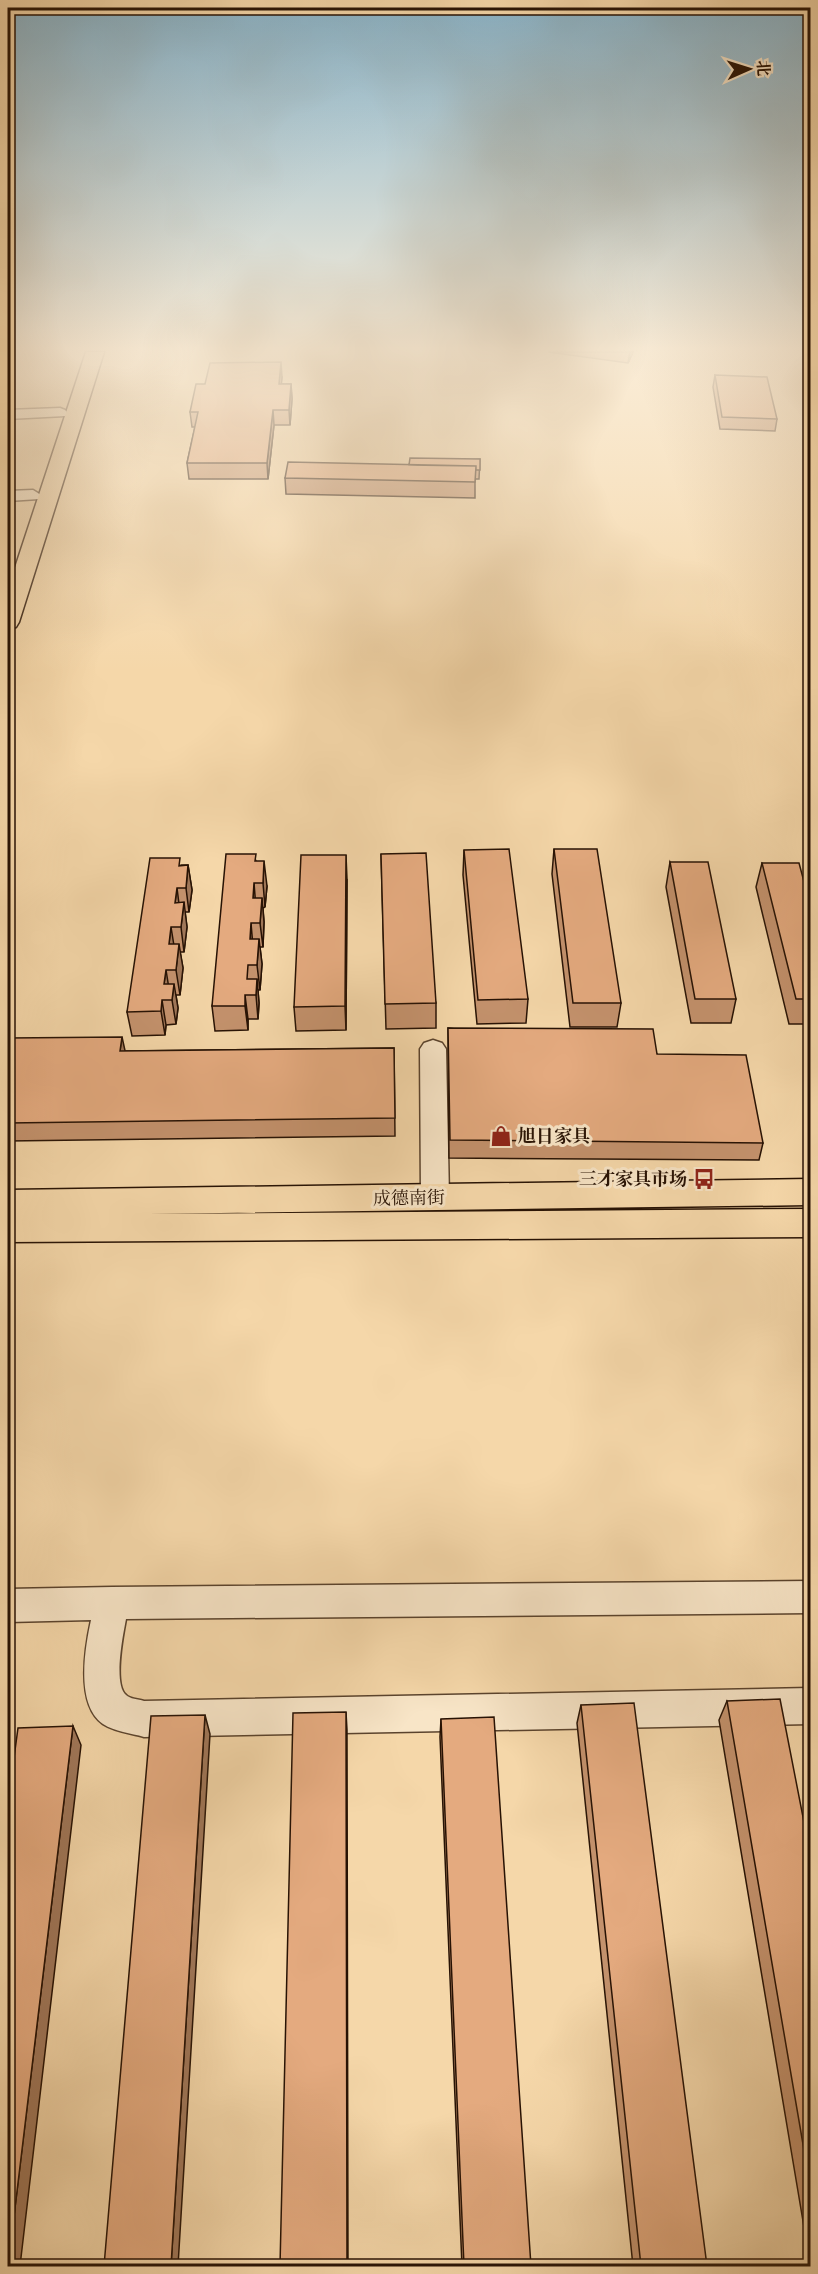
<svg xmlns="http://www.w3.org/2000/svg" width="818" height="2274" font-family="'IM FELL French Canon','Noto Serif SC',serif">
  <rect width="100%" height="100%" fill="#f5d7a9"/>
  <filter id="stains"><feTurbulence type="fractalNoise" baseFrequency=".00333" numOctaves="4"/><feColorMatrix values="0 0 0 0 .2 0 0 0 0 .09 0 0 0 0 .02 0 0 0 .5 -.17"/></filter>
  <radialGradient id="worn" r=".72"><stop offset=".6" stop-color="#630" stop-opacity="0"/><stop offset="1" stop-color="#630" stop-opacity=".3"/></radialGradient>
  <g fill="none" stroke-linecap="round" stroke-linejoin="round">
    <defs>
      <path id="minor" d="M60,408L65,410L68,413L65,416L8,419V410Z
        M33,490L41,495L39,499L8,501V491Z
        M433,1040L442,1043L446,1049L449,1198L445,1206L435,1209L425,1206L421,1198L420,1049L424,1043Z
        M810,1581V1613L126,1619C123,1635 113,1684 126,1695C130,1699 138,1699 144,1701L810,1688V1724L144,1737C131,1733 115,1732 103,1724C75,1704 85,1648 91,1620L8,1622V1589L112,1587Z"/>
      <path id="major" d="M86,352H104L19,622L16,627L8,629V589Z
        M810,1179V1205L147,1214L810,1209V1237L8,1242V1190Z"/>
    </defs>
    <use href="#minor" stroke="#5a432d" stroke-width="3"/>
    <use href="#major" stroke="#271204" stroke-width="3"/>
    <use href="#minor" fill="#f8e5c7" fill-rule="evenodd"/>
    <use href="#major" fill="#f5d7a9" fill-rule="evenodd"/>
  </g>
  <path fill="#c4926d" stroke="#271204" stroke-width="1.5" d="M548,352H633L628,363Z
    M715,375L777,419L775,431L720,429L713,387Z
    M282,377L281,384H291L292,399L290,425H274L268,479H189L187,463L195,427H192L190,412L205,384Z
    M480,459L479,479H475V498L286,494L285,478L409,465Z
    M554,849L621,1003L617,1027H570L552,874Z
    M464,850L528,999L526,1023L477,1024L463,875Z
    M381,854L436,1003V1028L386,1029Z
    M256,861L267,886L265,907L263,908L264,922L263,947H260L262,964L260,990H258L259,1003L258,1019H248V1030L215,1031L212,1006Z
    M670,862L736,999L731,1023H691L666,887Z
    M762,863L810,904V1024H789L756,887Z
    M181,865H188L192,890L189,912H185L187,927L184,952H180L183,968L180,995H176L178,1008L176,1024L166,1025L165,1035L132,1036L127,1012Z
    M347,879L346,1030L296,1031L294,1007Z
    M448,1028L657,1054L763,1143L759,1160L449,1158Z
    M8,1038L125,1051L394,1048L395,1136L8,1141Z
    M727,1701L810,1853V2263L719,1720Z
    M581,1705L707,2266H633L577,1723Z
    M441,1719L531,2266H462L440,1737Z"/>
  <path fill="#a07759" stroke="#271204" stroke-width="1.5" d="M630,352H633L628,363Z
    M281,362L282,377L280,399L279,384Z
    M291,384L292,399L290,425L289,410Z
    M273,410L274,425L268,479L267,463Z
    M346,855L347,879L346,1030L345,1006Z
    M264,861L267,886L265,907L263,883Z
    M188,865L192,890L189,912L186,888Z
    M254,883L256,908L253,898Z
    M177,888L180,912L175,903Z
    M262,898L264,922L263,947L260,923Z
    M184,902L187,927L184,952L181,927Z
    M251,923L253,947L250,939Z
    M171,927L175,952L169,944Z
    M259,939L262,964L260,990L257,965Z
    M179,944L183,968L180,995L176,970Z
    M166,970L170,995L164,984Z
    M257,979L259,1003L258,1019L256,995Z
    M174,984L178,1008L176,1024L172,1000Z
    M245,995L248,1019V1030L245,1006Z
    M162,1000L166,1025L165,1035L161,1011Z
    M122,1037L126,1055L120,1051Z
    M346,1712L347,1730L348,2266H347Z
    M205,1715L210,1734L178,2266H171Z
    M73,1726L81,1745L20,2266H8Z"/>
  <path fill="#e4aa7f" stroke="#271204" stroke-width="1.5" d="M281,362L279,384H291L289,410H273L267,463H187L198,412H190L196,384H205L210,363Z
    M715,375L767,377L777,419L722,417Z
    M410,458L480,459V470H476V466L409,465Z
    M288,462L476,466L475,482L285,478Z
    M509,849L528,999L478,1000L464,850Z
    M554,849H597L621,1003H573Z
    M426,853L436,1003L385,1004L381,854Z
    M226,854H256L255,861H264L263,883H254L253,898H262L260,923H251L250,939H259L257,965H248L247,979H257L256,995H245V1006H212Z
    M301,855H346L345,1006L294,1007Z
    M150,858H180L179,866L188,865L186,888H177L175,903L184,902L181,927H171L169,944H179L176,970H166L164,984H174L172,1000H162L161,1011L127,1012Z
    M670,862H708L736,999H695Z
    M762,863H799L810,904V999H796Z
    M448,1028L653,1029L657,1054L746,1055L763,1143L450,1140Z
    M122,1037L120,1051L394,1048L395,1118L8,1123V1038Z
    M780,1699L810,1853V2185L727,1701Z
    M634,1703L707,2266H641L581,1705Z
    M346,1712L347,2266H280L293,1713Z
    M205,1715L171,2266H104L151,1716Z
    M494,1717L531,2266H464L441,1719Z
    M73,1726L8,2266V1802L18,1728Z"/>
  <linearGradient id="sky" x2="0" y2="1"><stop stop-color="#89b6ce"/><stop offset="0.52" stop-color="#faedd8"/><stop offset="1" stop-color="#faedd8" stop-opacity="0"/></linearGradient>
  <rect width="818" height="671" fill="url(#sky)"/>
  <defs>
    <symbol id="shop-bare" viewBox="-9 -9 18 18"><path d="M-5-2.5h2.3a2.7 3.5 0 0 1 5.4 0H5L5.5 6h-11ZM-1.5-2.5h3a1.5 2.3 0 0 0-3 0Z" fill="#8f2418" stroke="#f8e5c7" stroke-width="2.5" paint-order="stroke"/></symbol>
    <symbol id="bus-bare" viewBox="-9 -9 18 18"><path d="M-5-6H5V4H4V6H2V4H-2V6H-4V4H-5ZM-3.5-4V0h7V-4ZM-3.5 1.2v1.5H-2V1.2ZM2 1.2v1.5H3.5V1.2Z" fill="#8f2418" stroke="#f8e5c7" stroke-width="2.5" paint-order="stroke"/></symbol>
  </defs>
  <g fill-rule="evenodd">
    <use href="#shop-bare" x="486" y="1121" width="30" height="30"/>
    <use href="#bus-bare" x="689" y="1164" width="30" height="30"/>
  </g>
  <g text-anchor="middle" stroke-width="6" stroke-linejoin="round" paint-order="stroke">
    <g font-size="18" font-weight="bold" fill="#271204" stroke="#f8e5c7" text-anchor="start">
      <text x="518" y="1142">旭日家具</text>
      <text x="687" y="1185" text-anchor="end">三才家具市场</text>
    </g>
    <g font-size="18" fill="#271204" stroke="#f8e5c7">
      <text transform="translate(409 1198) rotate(-1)" y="6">成德南街</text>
    </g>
  </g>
  <rect width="818" height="2274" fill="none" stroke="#f5d7a9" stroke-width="30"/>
  <rect x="9" y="9" width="800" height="2256" fill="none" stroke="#271204" stroke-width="3"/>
  <rect x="15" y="15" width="788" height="2244" fill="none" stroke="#271204" stroke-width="1.5"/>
  <g transform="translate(749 69) rotate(87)" stroke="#f8e5c7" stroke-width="4.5" paint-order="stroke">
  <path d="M0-4.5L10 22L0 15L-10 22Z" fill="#271204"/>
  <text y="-9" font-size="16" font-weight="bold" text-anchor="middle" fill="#271204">北</text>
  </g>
  <rect width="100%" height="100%" filter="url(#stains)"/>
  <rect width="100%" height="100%" fill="url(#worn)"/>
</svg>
